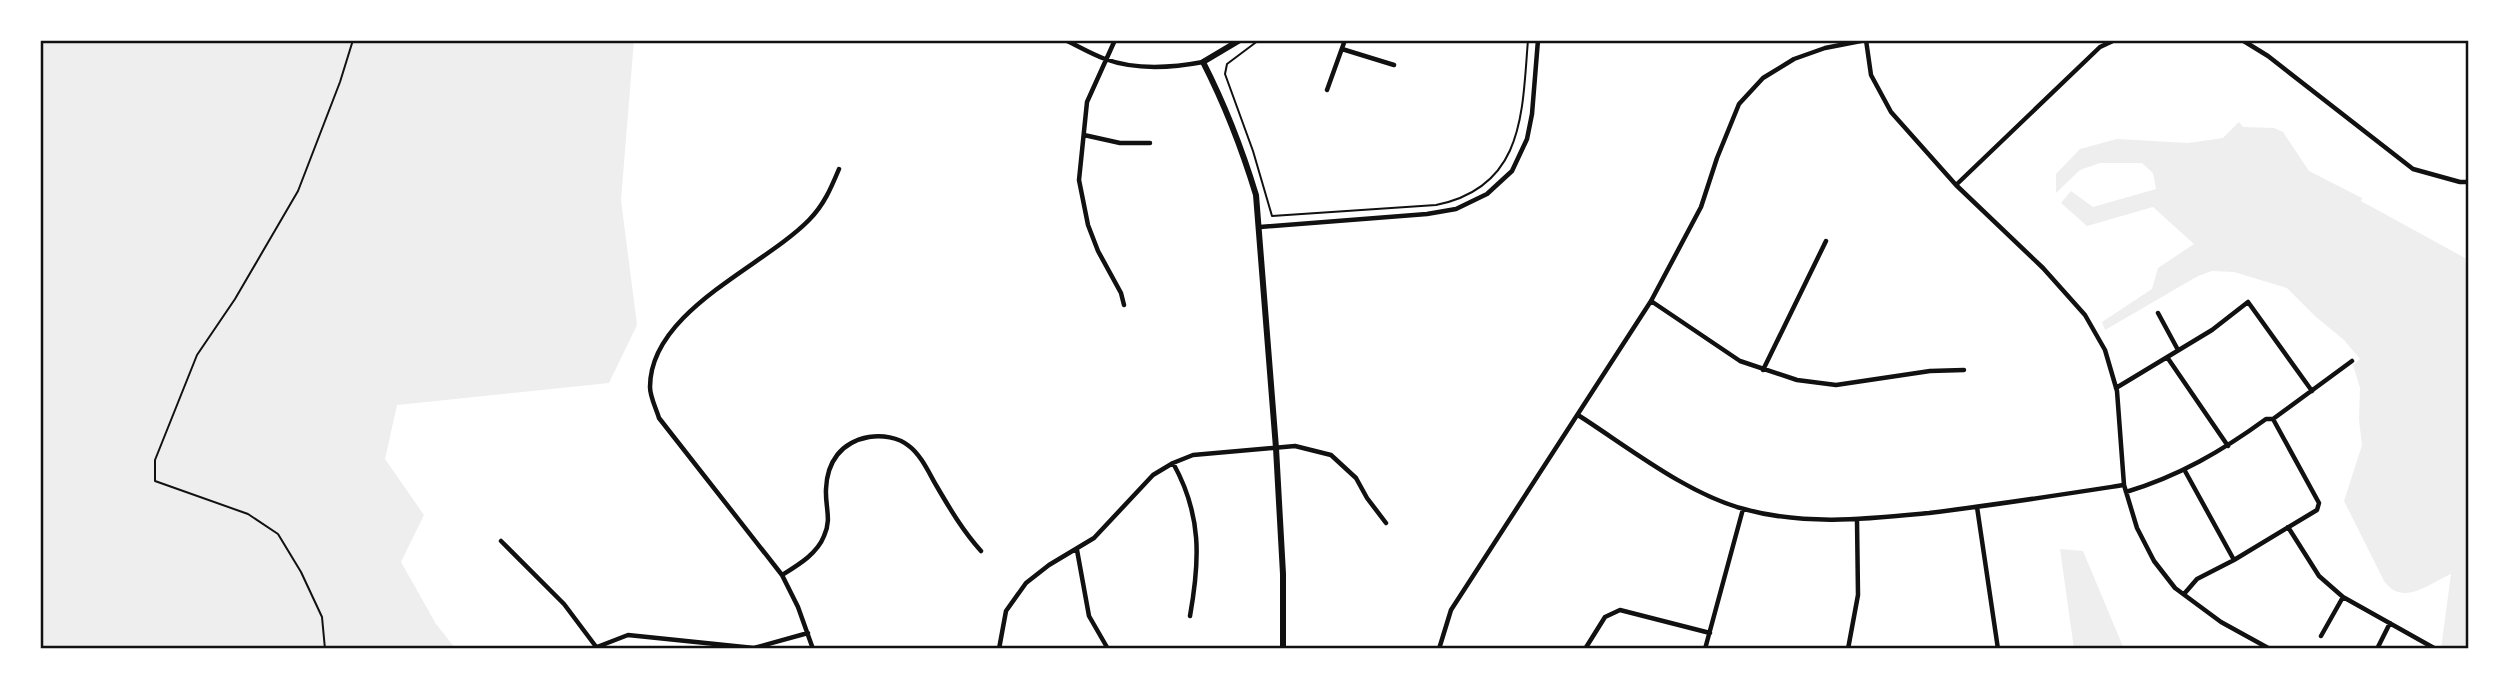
<svg xmlns="http://www.w3.org/2000/svg" width="2509" height="689" font-family="'Nunito Sans',sans-serif">
  <rect width="100%" height="100%" fill="#fff"/>
  <path fill="#eee" d="M40,40H634L621,200L637,325L609,383L397,405L385,459L424,515L401,562L436,624L456,649H40Z
    M2239,122L2243,127L2274,128L2283,132L2309,171L2362,198L2361,201L2465,258L2469,281V649H2441L2451,574C2428,584 2403,607 2384,581L2344,501L2362,445L2359,420L2360,388L2353,365L2360,359L2344,340L2316,317L2287,288L2234,272L2212,271L2198,276L2105,330L2102,322L2152,289L2158,268L2194,244L2153,207L2087,226L2061,203L2071,191L2093,207L2156,189L2153,173L2142,163H2100L2080,170L2056,193V174L2080,149L2117,139L2188,143L2223,138Z
    M2060,549L2083,551L2124,649H2074Z"/>
  <g fill="none" stroke-linecap="round" stroke-linejoin="round">
    <path stroke="#111" stroke-width="2" d="M1259,40L1227,64L1225,74L1253,151L1272,216L1436,205C1525,187 1522,112 1528,40
      M325,649L322,617L301,572L278,534L248,514L155,481V460L197,355L235,299L298,191L340,82L353,40"/>
    <path stroke="#111" stroke-width="4.5" d="M1065,40C1078,46 1091,54 1105,59C1135,70 1171,68 1203,62
      M1115,40L1087,102L1079,180L1088,225L1098,251L1121,293L1124,305
      M1866,40L1871,75L1891,112L1956,185L2043,268L2085,315L2105,350L2117,391L2124,485L2137,528L2154,561L2175,588L2221,622L2270,649
      M2242,40L2268,56L2413,169L2460,182H2469
      M1342,49L1394,65
      M1327,90L1345,40
      M1084,135L1120,143H1150
      M1956,185L2100,47L2115,40
      M1260,227L1427,214L1456,209L1487,194L1512,171L1527,139L1532,114L1538,40
      M1651,301L1740,361L1797,380L1836,385L1930,371L1964,370
      M2158,313L2178,350
      M2167,357L2228,446
      M1763,370L1826,241
      M2116,388L2212,330L2248,302L2312,391
      M1578,415C1628,447 1687,494 1744,509C1805,526 1867,519 1929,513C1995,505 2059,495 2124,485
      M1173,463C1202,515 1200,560 1190,616
      M2185,471L2234,560
      M2126,492C2179,476 2222,451 2266,419H2273
      M1977,507L1998,649
      M2288,527L2319,576L2343,597L2434,648
      M501,541L564,604L597,648
      M1077,550L1089,616L1108,649
      M782,575C798,565 817,554 824,536C832,519 825,507 826,489C827,462 841,442 869,437C882,435 898,437 909,446C921,455 929,473 936,485C950,509 963,531 981,551
      M2184,594L2197,579L2234,560L2317,510L2319,503L2273,419L2352,361
      M2321,636L2343,597
      M597,647L628,635L754,648L808,633
      M813,649L798,607L782,575L659,418C656,408 650,397 650,387C650,311 763,267 809,220C824,205 831,188 839,169
      M999,649L1006,611L1026,583L1049,565L1094,538L1153,475L1173,463L1193,455L1295,446L1331,455L1356,478L1367,498L1386,523
      M1439,649L1451,610L1651,301L1701,207L1717,158L1739,104L1763,78L1794,59L1825,48L1866,40
      M1585,649L1605,617L1620,610L1710,633
      M1705,649L1743,509
      M1848,649L1858,595L1857,520
      M2377,649L2390,623"/>
    <path stroke="#111" stroke-width="6" d="M1240,40L1203,62C1225,105 1242,149 1256,195L1276,448L1283,574V649"/>
  </g>
  <rect width="2509" height="689" fill="none" stroke="#ffffff" stroke-width="84"/>
  <rect x="42" y="42" width="2425" height="605" fill="none" stroke="#111" stroke-width="2.5"/>
</svg>
